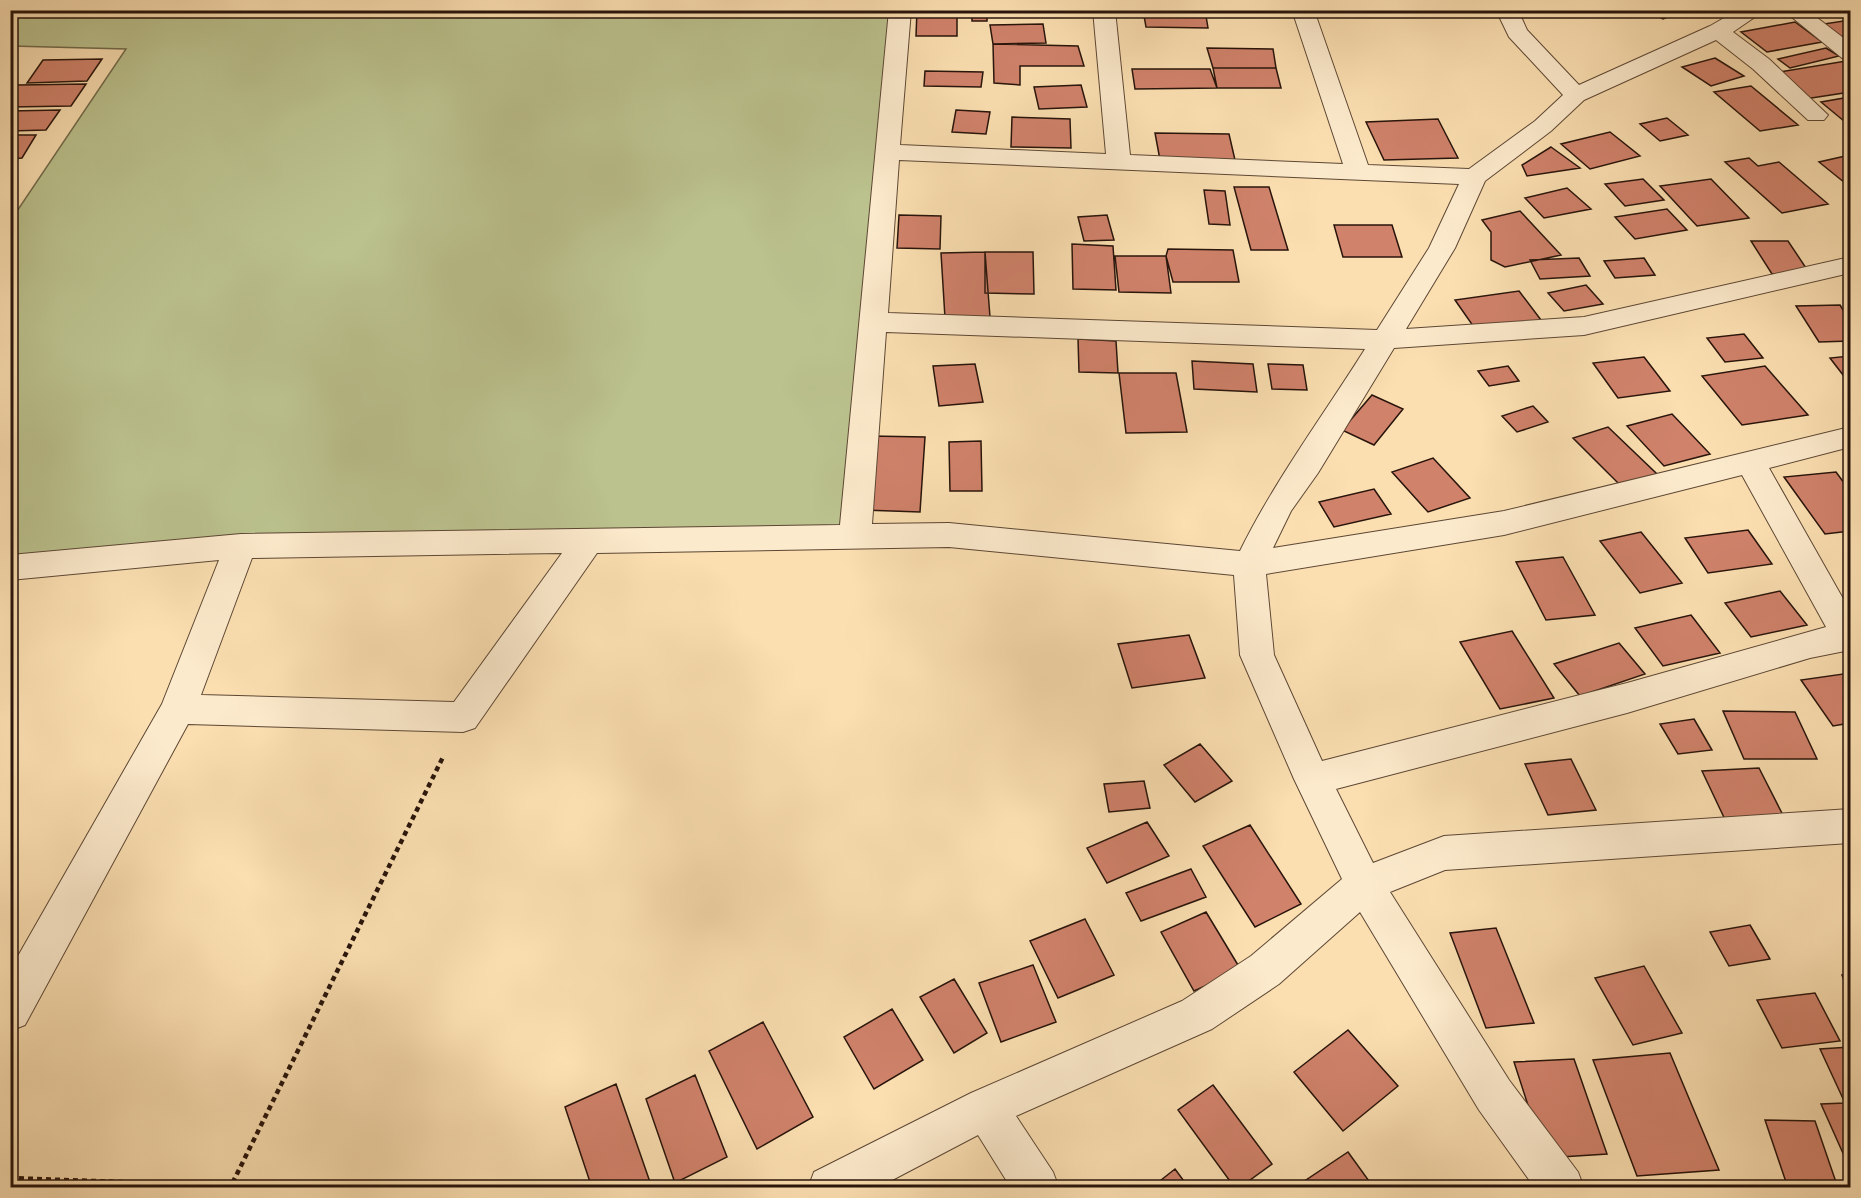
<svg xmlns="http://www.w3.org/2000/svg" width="1861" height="1198" font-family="'IM FELL DW Pica',serif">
  <rect width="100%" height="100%" fill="#fbdfb1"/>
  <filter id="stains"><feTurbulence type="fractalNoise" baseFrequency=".00333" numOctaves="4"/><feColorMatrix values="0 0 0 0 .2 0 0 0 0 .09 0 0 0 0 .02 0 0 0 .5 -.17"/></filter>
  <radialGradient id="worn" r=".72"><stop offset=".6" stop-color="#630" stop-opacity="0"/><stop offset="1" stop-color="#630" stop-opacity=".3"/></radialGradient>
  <path fill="#bbc28e" stroke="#726b4c" stroke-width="1.5" d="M21,10L900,11L855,536L314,545L11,569V220L126,49L11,46V23Z"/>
  <path fill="#d0826b" stroke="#28140b" stroke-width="1.5" d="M917,10H957V36H916Z
    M972,10H987V21H972Z
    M1143,10H1205L1208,28L1146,27Z
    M1647,10H1685L1663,19Z
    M1850,20V46L1824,24Z
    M1795,22L1822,42L1767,52L1741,32Z
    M1043,24L1046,43L993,44L990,25Z
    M993,44L1078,46L1084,66H1020V85L994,83Z
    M1207,48L1273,49L1276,68H1213Z
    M1826,48L1839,56L1790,68L1778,59Z
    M1715,58L1744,76L1711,86L1682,67Z
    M102,59L87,81L27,83L43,60Z
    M1846,61L1850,65V92L1805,99L1773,73Z
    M1213,68H1276L1281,88H1217Z
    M1132,69H1210L1217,88L1135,89Z
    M925,71L983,72L981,87L924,86Z
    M86,84L71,106L10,107V95L18,85Z
    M1081,85L1087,107L1039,109L1034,87Z
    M1751,86L1798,125L1760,131L1714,92Z
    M1850,97V126L1821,102Z
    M60,110L46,130L10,131V111Z
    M956,110L990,112L986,134L952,132Z
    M1012,117L1070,119L1071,148L1011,147Z
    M1667,118L1688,135L1660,141L1640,124Z
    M1438,119L1458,158L1384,160L1366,122Z
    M1610,132L1640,156L1590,169L1561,144Z
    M1155,133L1229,134L1235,160H1160Z
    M10,135H36L22,158L10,159Z
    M1551,147L1580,168L1527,176L1522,165Z
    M1850,155V187L1819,162Z
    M1749,158L1758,166L1779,162L1828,204L1782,213L1725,162Z
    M1643,179L1664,200L1625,206L1605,184Z
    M1711,179L1749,218L1697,226L1660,186Z
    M1234,187H1269L1288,250H1251Z
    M1567,188L1591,209L1544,218L1525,198Z
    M1204,190L1225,191L1230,225L1209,224Z
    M1667,209L1687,230L1635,239L1615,217Z
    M1520,211L1561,255L1505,267L1491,260V232L1482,220Z
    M899,215L941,216L940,249L897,248Z
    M1107,215L1114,240L1084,241L1078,217Z
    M1334,225H1392L1402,257H1343Z
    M1751,241H1788L1810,274H1772Z
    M1072,244L1113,246L1116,290L1073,289Z
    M1168,249L1233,250L1239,282H1173L1166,256Z
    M985,252H1033L1034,294L985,293Z
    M985,252L990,317L945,318L941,253Z
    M1115,256H1166L1171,293L1119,292Z
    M1579,258L1590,276L1540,279L1530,260Z
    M1644,258L1655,275L1615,278L1604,261Z
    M1586,285L1603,304L1564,311L1548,293Z
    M1519,291L1544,324L1478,333L1455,300Z
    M1840,305L1850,321V341L1819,342L1796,306Z
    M1744,334L1763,358L1725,362L1707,338Z
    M1078,339L1116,341L1118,373L1079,372Z
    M1850,356V384L1830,358Z
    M1644,357L1670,391L1618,398L1593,363Z
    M1192,361L1253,364L1257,392L1194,389Z
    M975,364L983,402L939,406L933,366Z
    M1268,364L1303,365L1307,390L1272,389Z
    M1508,366L1519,381L1489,386L1478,371Z
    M1765,366L1808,415L1742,425L1702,376Z
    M1119,373H1176L1187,432L1126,433Z
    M1372,395L1403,409L1374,445L1342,430Z
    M1533,406L1548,422L1517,432L1502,416Z
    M1672,414L1710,454L1664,466L1627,426Z
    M1608,427L1657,474L1621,486L1573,438Z
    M870,436L925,437L920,512L863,510Z
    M981,441L982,491H950L949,442Z
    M1433,458L1470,498L1428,512L1392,472Z
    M1836,472L1850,491V531L1825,534L1784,477Z
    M1374,489L1391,514L1334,527L1319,502Z
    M1748,530L1772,564L1708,573L1685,538Z
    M1641,532L1682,583L1640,593L1600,541Z
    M1563,557L1595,615L1546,620L1516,562Z
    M1780,591L1807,625L1751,637L1725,603Z
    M1691,615L1720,653L1663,666L1635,628Z
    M1512,631L1554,698L1500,709L1460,642Z
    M1189,635L1205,678L1132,688L1118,644Z
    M1619,643L1645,674L1580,696L1554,664Z
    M1850,673V723L1833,726L1801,680Z
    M1723,711L1795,712L1817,759H1744Z
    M1694,719L1712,750L1678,754L1660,724Z
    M1200,744L1232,781L1195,802L1164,765Z
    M1571,759L1596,810L1548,815L1525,764Z
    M1759,768L1788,825L1729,828L1702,771Z
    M1144,781L1150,808L1109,812L1104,784Z
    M1147,822L1169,856L1107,883L1087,848Z
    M1250,825L1301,904L1255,927L1203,846Z
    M1191,869L1206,897L1141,921L1126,893Z
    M1206,912L1241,970L1194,991L1161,932Z
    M1085,919L1114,975L1058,998L1030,941Z
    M1750,925L1770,959L1729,966L1710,932Z
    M1496,928L1534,1023L1486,1028L1450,933Z
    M1033,965L1056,1022L1001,1042L979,983Z
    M1644,966L1682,1033L1633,1045L1595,978Z
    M1842,975H1850V997Z
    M954,979L987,1033L954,1053L920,997Z
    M1815,993L1840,1041L1782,1048L1757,1000Z
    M892,1009L923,1060L874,1089L844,1037Z
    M763,1022L813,1117L757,1149L709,1051Z
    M1348,1030L1398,1086L1343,1131L1294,1072Z
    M1850,1047V1169L1821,1104L1845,1103L1820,1049Z
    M1670,1053L1719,1170L1637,1176L1593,1060Z
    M1574,1059L1607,1154L1545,1158L1514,1062Z
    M695,1075L727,1157L675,1183L646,1099Z
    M616,1084L651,1185L646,1188H592L565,1107Z
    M1213,1085L1272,1164L1239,1188H1235L1178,1110Z
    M1765,1120L1815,1121L1838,1188H1788Z
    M1348,1152L1374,1188H1294Z
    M1175,1169L1189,1188H1151Z"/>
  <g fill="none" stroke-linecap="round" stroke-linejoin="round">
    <defs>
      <path id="minor" d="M889,10H911L900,145L1106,154L1093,10H1115L1130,155L1343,164L1292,10H1314L1368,165L1469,169L1535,121L1563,95L1509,37L1496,10H1518L1527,30L1579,85L1710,26L1738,10H1765L1733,32L1769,59L1828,115L1824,120H1808L1753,69L1716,40L1584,100L1551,131L1485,181L1455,248L1406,329L1584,317L1850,257V273L1584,335L1394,348L1318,473L1291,511L1273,548L1504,511L1850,427V447L1769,468L1850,611V650L1810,658L1627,713L1336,789L1373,863L1444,836L1850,809V843L1445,870L1390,892L1509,1080L1578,1172L1584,1188H1535L1479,1110L1360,912L1279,984L1212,1029L1016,1116L1053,1172L1059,1188H1011L978,1135L877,1188H808L814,1172L971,1093L1182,1001L1251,956L1342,879L1294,779L1240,655L1234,575L949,547L597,553L475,728L463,732L188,724L25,1025L10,1031V970L162,704L219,560L10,580V555L241,534L840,525ZM899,160L1459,184L1429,248L1377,330L888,313ZM886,332L1365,349C1323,416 1275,480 1240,551L949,523L872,524ZM1742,475L1826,627L1627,683L1322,761L1274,655L1266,574L1504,535ZM562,553L454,702L201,695L252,558Z
        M1783,10H1807L1850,43V60L1842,58Z"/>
    </defs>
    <use href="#minor" stroke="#5d4734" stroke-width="2"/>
    <path stroke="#28140b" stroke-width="3" stroke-dasharray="3 2" stroke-linecap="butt" d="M10,23L21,10"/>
    <path stroke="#28140b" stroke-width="4.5" stroke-dasharray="5 4" stroke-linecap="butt" d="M10,1178L231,1186L444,755"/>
    <use href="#minor" fill="#fceacc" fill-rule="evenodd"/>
  </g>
  <rect width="1861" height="1198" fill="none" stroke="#fbdfb1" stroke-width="36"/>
  <rect x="12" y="12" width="1837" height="1174" fill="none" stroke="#28140b" stroke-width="3"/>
  <rect x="18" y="18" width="1825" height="1162" fill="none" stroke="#28140b" stroke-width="1.5"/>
  <rect width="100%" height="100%" filter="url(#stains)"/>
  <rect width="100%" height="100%" fill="url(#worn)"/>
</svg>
